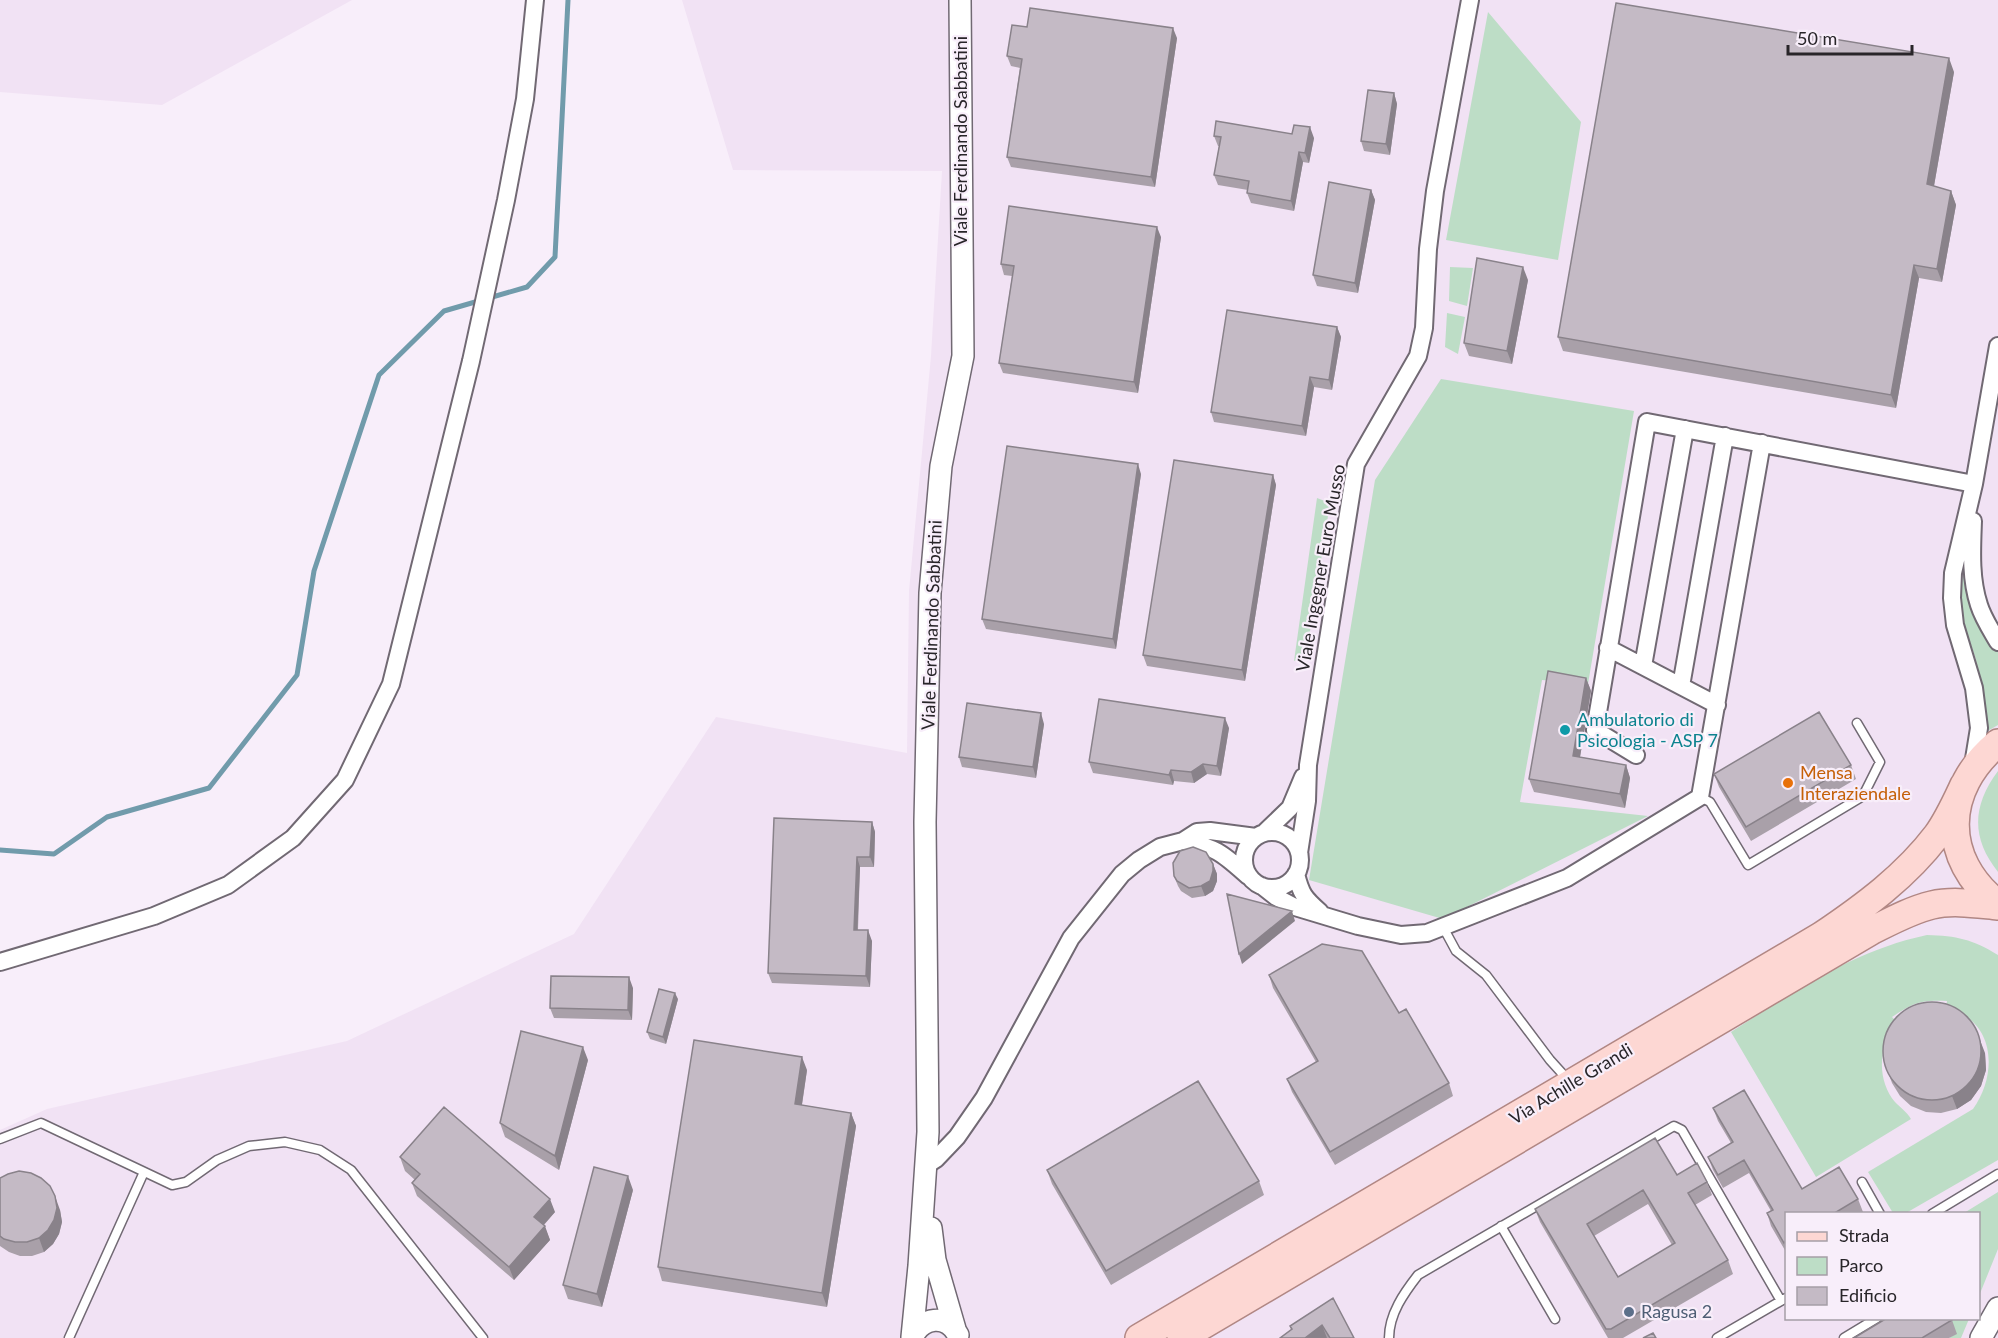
<svg xmlns="http://www.w3.org/2000/svg" width="1998" height="1338" font-family="Lato,sans-serif">
  <rect width="100%" height="100%" fill="#f8eefa"/>
  <path fill="#f1e2f4" fill-rule="evenodd" d="M0,0H352L162,105L0,92Z
    M682,0H1998V1338H0V1130L47,1109L347,1041L574,934L716,717L907,753L909,591L931,356L942,171L733,170ZM1786,1214H1978V1318H1786Z"/>
  <path fill="#bdddc6" d="M1488,12L1581,122L1558,260L1446,240Z
    M1450,267L1473,268L1467,306L1449,301Z
    M1447,313L1465,317L1458,354L1445,347Z
    M1441,379L1634,411L1588,684L1542,680L1520,802L1648,816L1443,919L1309,880L1375,480Z
    M1317,498L1330,503L1306,657L1294,661Z
    M1964,568L1985,638L1998,652V725L1984,733L1976,660L1959,608Z
    M1998,771V872C1971,838 1972,806 1998,771Z
    M1927,935C1957,936 1972,939 1998,955V1160L1906,1213H1893L1868,1172L1973,1109C1998,1074 1996,1020 1946,1008L1947,1001C1920,1000 1915,1002 1892,1017L1899,1024C1895,1030 1889,1037 1886,1044C1878,1062 1882,1087 1895,1102C1901,1108 1907,1112 1911,1119L1816,1177L1731,1032C1795,991 1852,951 1927,935Z
    M1998,1192V1249L1979,1296L1978,1214L1964,1213Z
    M1948,1319H1969L1961,1338H1949L1956,1333Z"/>
  <g fill="none" stroke-linecap="round" stroke-linejoin="round">
    <path stroke="#719bab" stroke-width="5" d="M0,850L54,854L107,817L209,788L297,675L314,571L379,375L444,311L527,287L555,257L568,0"/>
    <defs>
      <path id="service" d="M1700,797L1710,802L1748,865L1863,796L1880,762L1857,723
        M1443,927L1456,951L1486,975L1550,1060L1569,1081
        M0,1139L41,1123L172,1185L186,1182L217,1160L249,1146L285,1142L320,1150L351,1170L483,1338
        M1862,1182L1880,1214
        M1932,1214L1998,1174
        M1501,1226L1555,1319
        M69,1338L144,1172
        M1389,1338C1389,1314 1404,1293 1418,1275L1674,1126L1682,1130L1781,1301
        M1717,1338L1786,1298
        M1844,1338L1877,1318"/>
      <path id="minor" d="M1973,521C1972,548 1970,578 1979,605C1983,618 1991,630 1998,642
        M1608,648L1717,705
        M1643,666L1685,429
        M1681,686L1725,436
        M1636,755L1595,730L1647,422L1974,484
        M1973,765L1979,728L1974,688L1955,625L1952,598L1953,573L1974,484L1998,346
        M1244 860a28 28 0 1 1 56 0a28 28 0 1 1-56 0Z
        M1264,833L1290,808L1303,777
        M1183,841C1218,848 1222,853 1248,876
        M1299,853L1307,801L1308,765L1356,464L1418,356L1424,328L1428,249L1435,191L1470,0
        M1296,874C1301,894 1304,898 1320,912
        M1262,886L1276,897L1295,907L1358,926L1401,935L1427,933L1567,878L1700,797L1762,443
        M0,962L154,916L228,885L293,838L345,780L391,684L471,361L506,200L525,99L535,0
        M925,1166L936,1159L957,1137L984,1098L1071,938L1122,874L1139,860L1160,847L1183,841L1197,832L1210,831L1256,837"/>
      <path id="tertiary" d="M931,1228L935,1260L955,1329
        M912,1337L919,1266L928,1132L925,822L930,593L941,466L963,356L960,0
        M912,1338C921,1317 947,1313 958,1335
        M1981,1338L1998,1308"/>
      <path id="primary" d="M1998,743C1942,789 1940,859 1998,904
        M1139,1338L1821,936C1864,907 1906,876 1937,835C1948,820 1956,802 1964,785
        M1181,1338L1871,931C1891,921 1911,910 1932,905C1953,900 1977,904 1998,906"/>
    </defs>
    <use href="#service" stroke="#716973" stroke-width="11"/>
    <use href="#minor" stroke="#716973" stroke-width="20"/>
    <use href="#tertiary" stroke="#716973" stroke-width="24"/>
    <use href="#primary" stroke="#b18784" stroke-width="30"/>
    <use href="#service" stroke="#fff" stroke-width="8"/>
    <use href="#minor" stroke="#fff" stroke-width="16"/>
    <use href="#tertiary" stroke="#fff" stroke-width="21"/>
    <use href="#primary" stroke="#fdd7d3" stroke-width="27"/>
  </g>
  <path fill="#a9a0a9" fill-rule="evenodd" d="M1027,27L1177,38L1155,187L1011,167L1007,157L1020,68L1011,66L1007,56Z
    M1954,72L1934,186L1951,191L1956,205L1942,282L1919,278L1896,408L1563,351L1558,337Z
    M1394,93L1397,104L1390,155L1364,151L1361,141Z
    M1214,136L1314,138L1309,163L1303,162L1294,211L1251,203L1247,193L1248,190L1218,185L1214,175L1219,146H1218Z
    M1371,190L1375,200L1358,293L1317,286L1313,275Z
    M1161,237L1138,393L1003,373L999,363L1012,276L1004,275L1001,264Z
    M1528,280L1512,364L1469,356L1464,343Z
    M1337,327L1341,337L1332,390L1314,387L1306,436L1214,422L1211,412Z
    M1141,474L1116,649L986,629L982,619Z
    M1273,475L1276,485L1245,681L1147,666L1143,655Z
    M1586,678L1591,691L1580,757L1626,765L1630,778L1625,808L1534,792L1529,779Z
    M1044,724L1036,778L962,767L959,757Z
    M1229,728L1221,776L1207,774L1194,783L1174,781L1173,785L1093,773L1089,762Z
    M1851,765L1856,779L1751,841L1719,787L1714,774Z
    M872,822L875,832L874,867H860L858,930L872,941L870,987L772,983L768,973Z
    M1213,864L1217,874V881L1213,891L1205,896L1192,898L1181,891L1178,886L1174,876Z
    M1269,975L1399,1013L1449,1083L1453,1096L1335,1165L1292,1092L1287,1079L1316,1062L1273,988Z
    M633,988L632,1020L554,1018L550,1008Z
    M678,999L666,1044L650,1039L647,1032Z
    M1985,1053L1986,1070L1981,1086L1971,1100L1957,1109L1941,1113L1926,1112L1911,1106L1900,1096L1892,1083L1887,1069Z
    M588,1060L559,1170L505,1137L500,1123Z
    M807,1070L802,1105L851,1113L856,1126L827,1307L662,1281L658,1267Z
    M1713,1108L1802,1189L1858,1199L1863,1212L1860,1214H1786V1252L1771,1226L1767,1213L1771,1211L1749,1173L1723,1188L1713,1170L1708,1157L1731,1143L1718,1121Z
    M400,1157L555,1212L544,1225L550,1240L514,1280L417,1196L412,1183L415,1180L405,1171Z
    M1047,1170L1259,1181L1264,1195L1111,1285L1052,1184Z
    M1677,1175L1707,1182L1712,1195L1695,1205L1728,1260L1733,1274L1623,1338H1608L1540,1222L1535,1209ZM1648,1204L1672,1245L1618,1277L1594,1236Z
    M0,1178L60,1210L62,1222L59,1234L53,1244L44,1252L32,1256H20L9,1252L0,1246Z
    M633,1190L602,1307L568,1299L563,1285Z
    M1333,1298L1354,1338H1280L1291,1330L1290,1326Z
    M1952,1320L1957,1334L1949,1338H1854Z"/>
  <path fill="#89828a" d="M1173,28L1177,38L1155,187L1151,177Z
    M1949,58L1954,72L1932,197L1927,184Z
    M1394,93L1397,104L1390,155L1386,144Z
    M1310,127L1314,138L1309,163L1305,153Z
    M1299,152L1303,162L1294,211L1291,201Z
    M1371,190L1375,200L1358,293L1355,283Z
    M1951,191L1956,205L1942,282L1937,269Z
    M1157,227L1161,237L1138,393L1134,382Z
    M1914,265L1919,278L1896,408L1891,395Z
    M1523,267L1528,280L1512,364L1507,351Z
    M1337,327L1341,337L1332,390L1329,380Z
    M1310,377L1314,387L1306,436L1302,426Z
    M1138,464L1141,474L1116,649L1113,639Z
    M1273,475L1276,485L1245,681L1242,670Z
    M1586,678L1591,691L1578,769L1573,756Z
    M1041,713L1044,724L1036,778L1033,767Z
    M1225,718L1229,728L1221,776L1217,766Z
    M1203,764L1207,774L1194,783L1191,772Z
    M1626,765L1630,778L1625,808L1620,794Z
    M1171,770L1174,781L1173,785L1169,775Z
    M872,822L875,832L874,867L870,857Z
    M857,857L860,867L857,940L854,930Z
    M1213,864L1217,874V881L1213,891L1205,896L1201,886Z
    M1292,911L1295,921L1242,964L1239,954Z
    M868,930L872,941L870,987L866,976Z
    M629,977L633,988L632,1020L628,1010Z
    M675,993L678,999L666,1044L663,1037Z
    M1980,1040L1985,1053L1986,1070L1981,1086L1971,1100L1957,1109L1952,1096Z
    M583,1047L588,1060L559,1170L555,1156Z
    M802,1057L807,1070L800,1117L795,1104Z
    M851,1113L856,1126L827,1307L822,1293Z
    M628,1176L633,1190L602,1307L597,1294Z
    M55,1196L60,1210L62,1222L59,1234L53,1244L44,1252L39,1238Z
    M550,1199L555,1212L539,1230L534,1217Z
    M545,1226L550,1240L514,1280L509,1267Z
    M1322,1325L1327,1338H1305Z"/>
  <path fill="#c4bac5" stroke="#89828a" stroke-width="1.5" fill-rule="evenodd" d="M1616,3L1949,58L1927,184L1951,191L1937,269L1914,265L1891,395L1558,337Z
    M1030,8L1173,28L1151,177L1007,157L1022,59L1007,56L1012,25L1027,27Z
    M1368,90L1394,93L1386,144L1361,141Z
    M1216,121L1292,134L1294,125L1310,127L1305,153L1299,152L1291,201L1247,193L1249,181L1214,175L1221,137L1214,136Z
    M1329,182L1371,190L1355,283L1313,275Z
    M1009,206L1157,227L1134,382L999,363L1014,266L1001,264Z
    M1477,258L1523,267L1507,351L1464,343Z
    M1227,310L1337,327L1329,380L1310,377L1302,426L1211,412Z
    M1007,446L1138,464L1113,639L982,619Z
    M1174,460L1273,475L1242,670L1143,655Z
    M1548,671L1586,678L1573,756L1626,765L1620,794L1529,779Z
    M1099,699L1225,718L1217,766L1203,764L1191,772L1171,770L1169,775L1089,762Z
    M967,703L1041,713L1033,767L959,757Z
    M1819,712L1851,765L1746,827L1714,774Z
    M774,818L872,822L870,857H857L854,930H868L866,976L768,973Z
    M1193,847L1206,852L1213,864V871L1210,881L1201,886L1189,888L1177,881L1174,876L1173,863L1180,851Z
    M1227,894L1292,911L1239,954Z
    M1322,944L1362,951L1399,1013L1406,1009L1449,1083L1330,1152L1287,1079L1318,1061L1269,975Z
    M551,976L629,977L628,1010L550,1008Z
    M659,989L675,993L663,1037L647,1032Z
    M1883 1051a49 49 0 1 1 98 0a49 49 0 1 1-98 0Z
    M521,1031L583,1047L555,1156L500,1123Z
    M694,1040L802,1057L795,1104L851,1113L822,1293L658,1267Z
    M1198,1081L1259,1181L1106,1271L1047,1170Z
    M1744,1090L1802,1189L1839,1167L1858,1199L1833,1214H1786V1241L1784,1243L1767,1213L1773,1210L1744,1160L1718,1175L1708,1157L1733,1142L1713,1108Z
    M444,1107L550,1199L534,1217L545,1226L509,1267L412,1183L420,1174L400,1157Z
    M1655,1138L1677,1175L1697,1163L1707,1182L1688,1193L1728,1260L1611,1329H1606L1535,1209ZM1643,1190L1675,1243L1618,1277L1587,1224Z
    M594,1167L628,1176L597,1294L563,1285Z
    M19,1171L31,1173L41,1178L50,1186L55,1196L57,1208L54,1220L48,1230L39,1238L27,1242H15L4,1239L0,1236V1178L8,1174Z
    M1333,1298L1354,1338H1330L1322,1325L1305,1338H1280L1292,1329L1290,1326Z
    M1887,1318H1951L1952,1320L1922,1338H1854Z
    M1653,1333L1656,1338H1643Z"/>
  <circle fill="#0f9aa8" stroke="#f8eefa" stroke-width="2" cx="1565" cy="730" r="6"/>
  <circle fill="#e8710a" stroke="#f8eefa" stroke-width="2" cx="1788" cy="783" r="6"/>
  <circle fill="#5c6f8a" stroke="#f8eefa" stroke-width="2" cx="1629" cy="1312" r="6"/>
  <g text-anchor="middle" stroke-width="4.5" stroke-linejoin="round" paint-order="stroke">
    <g font-size="18" fill="#282529" stroke="#f8eefa">
      <text transform="translate(961 141) rotate(-90)" y="6">Viale Ferdinando Sabbatini</text>
      <text transform="translate(1321 568) rotate(-80)" y="6">Viale Ingegner Euro Musso</text>
      <text transform="translate(932 625) rotate(-88)" y="6">Viale Ferdinando Sabbatini</text>
      <text transform="translate(1571 1084) rotate(-31)" y="6">Via Achille Grandi</text>
    </g>
    <g font-size="18" fill="#0d838f" stroke="#f8eefa" text-anchor="start">
      <text x="1577" y="726">Ambulatorio di<tspan x="1577" dy="21">Psicologia - ASP 7</tspan></text>
    </g>
    <g font-size="18" fill="#c56008" stroke="#f8eefa" text-anchor="start">
      <text x="1800" y="779">Mensa<tspan x="1800" dy="21">Interaziendale</tspan></text>
    </g>
    <g font-size="18" fill="#4e5e75" stroke="#f8eefa" text-anchor="start">
      <text x="1641" y="1318">Ragusa 2</text>
    </g>
  </g>
  <rect x="1785" y="1212" width="195" height="108" fill="#f8eefa" stroke="#a59ea6" stroke-width="1.5"/>
  <rect x="1797" y="1232" width="30" height="9" fill="#fdd7d3" stroke="#a59ea6" stroke-width="1.5"/>
  <text x="1839" y="1242" font-size="18" fill="#282529">Strada</text>
  <rect x="1797" y="1257" width="30" height="18" fill="#bdddc6" stroke="#a59ea6" stroke-width="1.5"/>
  <text x="1839" y="1272" font-size="18" fill="#282529">Parco</text>
  <rect x="1797" y="1287" width="30" height="18" fill="#c4bac5" stroke="#a59ea6" stroke-width="1.5"/>
  <text x="1839" y="1302" font-size="18" fill="#282529">Edificio</text>
  <path d="M1788 45v9h124v-9" fill="none" stroke="#282529" stroke-width="3"/>
  <text x="1797" y="45" font-size="18" fill="#282529" stroke="#f8eefa" stroke-width="4.5" paint-order="stroke">50 m</text>
</svg>
